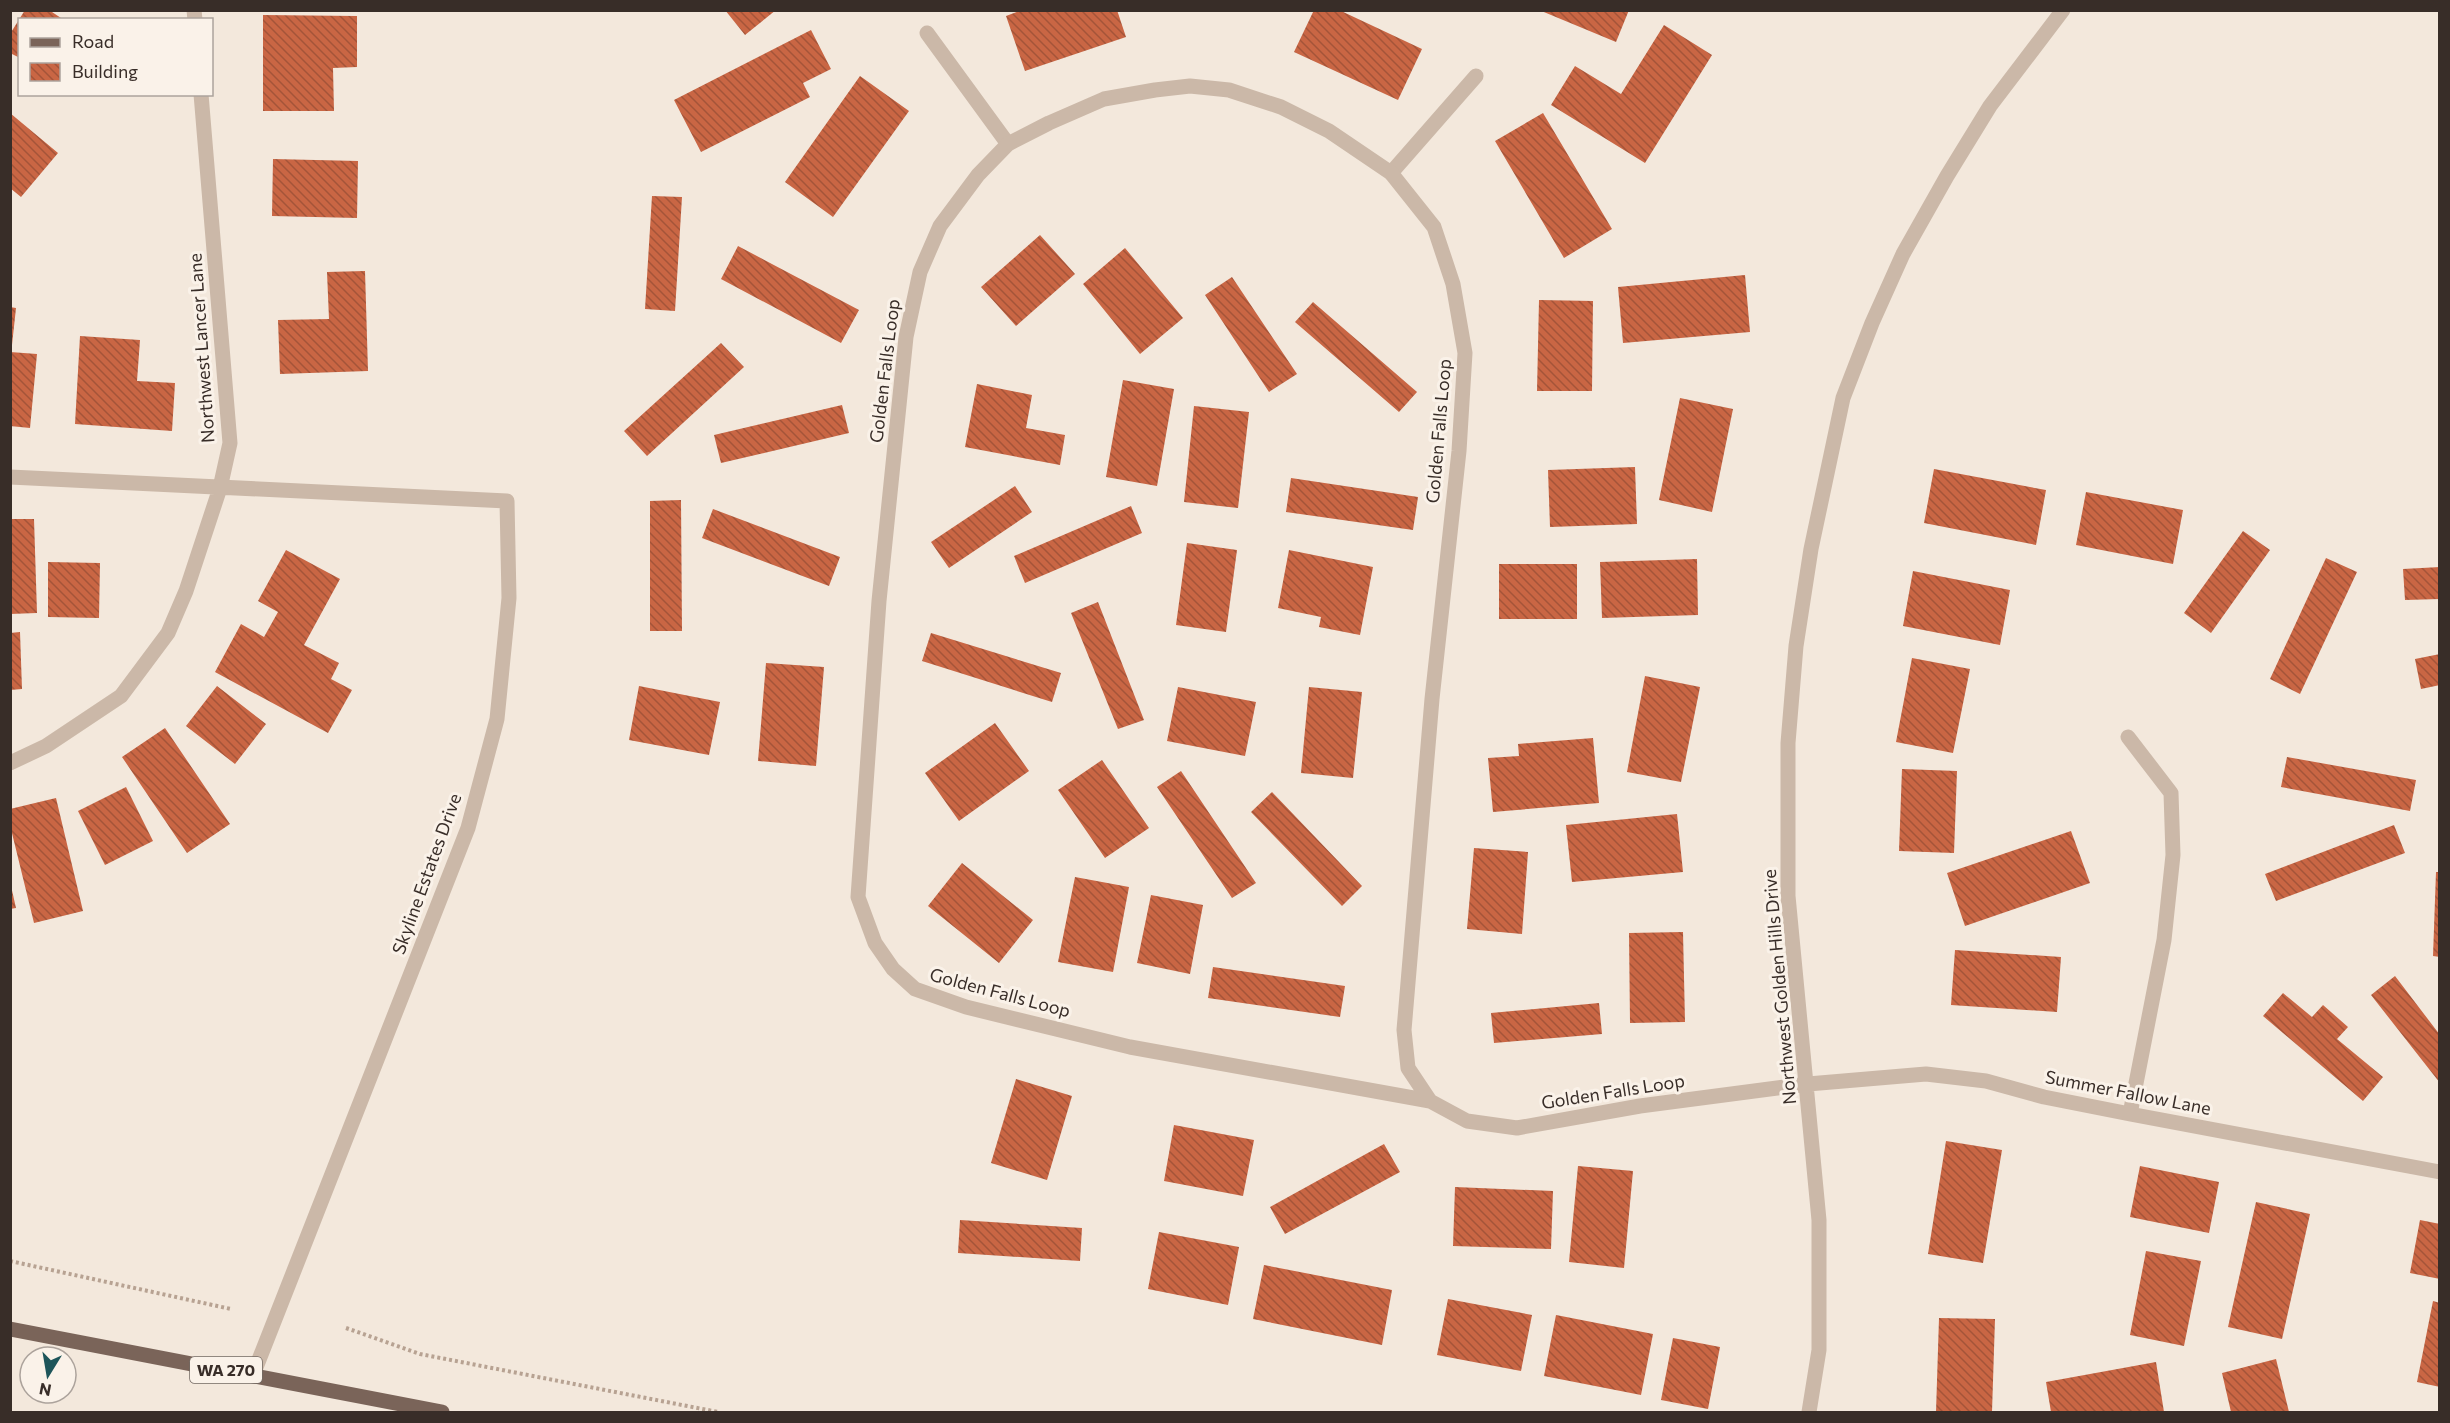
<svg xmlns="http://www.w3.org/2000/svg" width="2450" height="1423" font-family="Commissioner,sans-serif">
  <defs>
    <pattern id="building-back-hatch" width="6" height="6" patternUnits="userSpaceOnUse" patternTransform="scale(1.5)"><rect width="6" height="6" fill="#c96644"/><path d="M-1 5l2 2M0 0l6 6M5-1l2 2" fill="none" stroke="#a45439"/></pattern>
  </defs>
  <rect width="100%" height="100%" fill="#f3e8dc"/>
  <path fill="url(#building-back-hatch)" d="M25,10H49L64,20H20V58L10,53V34Z
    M725,10H776L745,35Z
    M1022,10H1117L1126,37L1025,71L1006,16Z
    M1314,10H1339L1422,49L1398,100L1294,52Z
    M1539,10H1629L1616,42Z
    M263,15L357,16V67L333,68L334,111H263Z
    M1664,25L1712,55L1645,163L1551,105L1575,66L1621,94Z
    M811,30L831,69L803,83L810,97L701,152L674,100Z
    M860,76L909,111L833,217L785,182Z
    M10,113L58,153L21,197L10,188Z
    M1543,113L1612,229L1564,258L1495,141Z
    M273,159L358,161L357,218L272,216Z
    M652,196L682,197L675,311L645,309Z
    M1040,235L1075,274L1016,326L981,287Z
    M738,246L859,310L841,343L721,279Z
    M1125,248L1183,318L1140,354L1083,284Z
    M365,271L368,371L280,374L278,320L329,319L327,272Z
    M1745,275L1750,332L1623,343L1618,287Z
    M1232,277L1297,374L1269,392L1205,295Z
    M1539,300L1593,301L1592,391H1537Z
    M1313,302L1417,392L1399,412L1295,322Z
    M10,307L16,308L12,345H10Z
    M80,336L140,340L137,381L175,383L172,431L75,424Z
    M721,343L744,367L647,456L624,431Z
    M10,352L37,354L30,428L10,426Z
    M1123,380L1174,389L1157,486L1106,477Z
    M977,384L1032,395L1026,428L1065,435L1060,465L965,447Z
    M1680,398L1733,409L1712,512L1659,500Z
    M842,405L849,433L721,463L714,435Z
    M1194,406L1249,412L1238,508L1184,502Z
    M1635,467L1637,524L1550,527L1548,470Z
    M1934,469L2046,490L2036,545L1924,523Z
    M1291,478L1418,497L1413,530L1286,512Z
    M1015,486L1032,512L949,568L931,542Z
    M2086,492L2183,510L2173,564L2076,545Z
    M681,500L682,631H650V501Z
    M1131,506L1142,533L1025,583L1014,556Z
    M713,509L840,557L829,586L702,538Z
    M10,519H34L37,613L10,614Z
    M2243,531L2270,550L2211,633L2184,613Z
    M1187,543L1237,550L1226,632L1176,625Z
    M286,550L340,579L304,645L339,663L331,679L352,690L328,733L215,672L241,624L264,637L278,612L258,601Z
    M1289,550L1373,567L1360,635L1319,627L1321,617L1278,608Z
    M2326,558L2357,572L2300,694L2270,679Z
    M1697,559L1698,615L1602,618L1600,562Z
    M48,562L100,563L99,618L48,617Z
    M1499,564H1577V619H1499Z
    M2440,567V599L2405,600L2403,569Z
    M1913,571L2010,590L2000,645L1903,626Z
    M1098,602L1144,720L1118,729L1071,613Z
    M20,632L22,689L10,690V633Z
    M931,633L1061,673L1052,702L922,661Z
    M2440,654V685L2421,689L2415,659Z
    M1912,658L1970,669L1953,753L1896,742Z
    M766,663L824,667L816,766L758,761Z
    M1645,676L1700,687L1681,782L1627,772Z
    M217,686L266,724L235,764L186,726Z
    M639,686L720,702L709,755L629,740Z
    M1178,687L1256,702L1245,756L1167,741Z
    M1309,687L1362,692L1353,778L1301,773Z
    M995,723L1029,771L959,821L925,773Z
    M165,728L230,824L187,853L122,757Z
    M1593,738L1599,803L1493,812L1488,758L1519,756L1518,744Z
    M2287,757L2416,780L2410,811L2281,787Z
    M1102,760L1149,828L1105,858L1058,790Z
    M1902,769L1957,771L1954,853L1899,851Z
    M1181,771L1256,883L1232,898L1157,787Z
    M126,787L153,841L105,865L78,811Z
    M1272,792L1362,886L1342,906L1251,812Z
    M56,798L83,911L34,923L10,825V809Z
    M1677,814L1683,872L1572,882L1566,825Z
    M2394,825L2405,853L2276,901L2265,874Z
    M2071,831L2090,883L1965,926L1947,873Z
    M1474,848L1528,852L1522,934L1467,929Z
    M962,863L1033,920L999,963L928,906Z
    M2436,872H2440V957L2433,956Z
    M1075,877L1129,887L1113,972L1058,962Z
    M11,886L16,908L10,909V887Z
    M1151,895L1203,905L1190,974L1137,963Z
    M1683,932L1685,1022L1630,1023L1629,933Z
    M1955,950L2061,957L2057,1012L1951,1005Z
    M1213,967L1345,986L1340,1017L1208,998Z
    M2395,976L2440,1035V1083L2371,995Z
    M2283,993L2312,1017L2323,1005L2348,1027L2337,1039L2383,1077L2363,1101L2263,1016Z
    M1599,1003L1602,1034L1494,1043L1491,1013Z
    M1016,1079L1072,1096L1047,1180L991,1163Z
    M1174,1125L1254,1140L1243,1196L1164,1181Z
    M1946,1141L2002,1150L1983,1263L1928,1254Z
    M1384,1144L1400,1172L1285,1234L1270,1207Z
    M1578,1166L1633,1171L1624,1268L1569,1262Z
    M2140,1166L2219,1182L2209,1233L2130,1217Z
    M1455,1187L1553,1191L1551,1249L1453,1246Z
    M2256,1202L2310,1214L2282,1339L2228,1327Z
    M960,1220L1082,1228L1080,1261L958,1253Z
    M2420,1220L2440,1224V1279L2410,1273Z
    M1159,1232L1239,1247L1228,1305L1148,1289Z
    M2146,1251L2201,1261L2184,1346L2130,1335Z
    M1264,1265L1392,1290L1382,1345L1253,1319Z
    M1448,1299L1532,1315L1521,1371L1437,1355Z
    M2433,1301L2440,1303V1387L2417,1382Z
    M1556,1315L1653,1334L1641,1395L1544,1376Z
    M1939,1318L1995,1319L1992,1412H1936Z
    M1673,1338L1720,1347L1708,1409L1661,1400Z
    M2276,1359L2289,1412H2231L2222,1373Z
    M2156,1362L2164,1412H2051L2046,1382Z"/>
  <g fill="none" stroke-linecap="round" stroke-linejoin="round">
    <path stroke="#b7a292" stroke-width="4" stroke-dasharray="3 3" stroke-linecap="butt" d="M10,1261L231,1309
      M346,1328L420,1354L718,1412"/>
    <path stroke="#cbb8a8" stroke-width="15" d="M927,33L1008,144
      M1391,173L1476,76"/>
    <path stroke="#cbb8a8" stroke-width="15" d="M194,10L195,20
      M10,477L507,501L509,598L497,719L468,828L253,1375
      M2128,737L2171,793L2173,855L2164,940L2130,1114
      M10,763L46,746L121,696L168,633L186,591L220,488L230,443L201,94
      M1430,1101L1408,1068L1404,1030L1432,699L1459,451L1465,353L1453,284L1434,227L1391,173L1329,131L1281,107L1229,90L1190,86L1155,90L1104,99L1049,123L1008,144L978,175L940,226L920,272L906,337L879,601L858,897L875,943L893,969L915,989L966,1007L1130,1047L1430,1101L1467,1121L1517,1128L1640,1106L1808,1084L1926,1074L1986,1081L2044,1097L2130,1114L2440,1172
      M1809,1412L1819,1350V1220L1788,896V743L1796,646L1811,549L1843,398L1872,323L1903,254L1947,176L1990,106L2063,10"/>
    <path stroke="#7a6459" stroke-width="15" d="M10,1329L442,1412"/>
  </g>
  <g text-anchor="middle" stroke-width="6" stroke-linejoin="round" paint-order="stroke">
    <rect fill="#faf2e9" stroke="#726862" stroke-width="1.5" x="190" y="1357" width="72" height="26" rx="4.5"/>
    <g font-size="16" font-weight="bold" fill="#382d28">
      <text x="226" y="1376">WA 270</text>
    </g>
    <g font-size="18" fill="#382d28" stroke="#faf2e9">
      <text transform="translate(202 348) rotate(-94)" y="6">Northwest Lancer Lane</text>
      <text transform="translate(885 371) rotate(-83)" y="6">Golden Falls Loop</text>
      <text transform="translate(1439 431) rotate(-85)" y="6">Golden Falls Loop</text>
      <text transform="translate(427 874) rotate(-70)" y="6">Skyline Estates Drive</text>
      <text transform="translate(1780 987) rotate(-95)" y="6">Northwest Golden Hills Drive</text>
      <text transform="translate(1000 993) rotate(15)" y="6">Golden Falls Loop</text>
      <text transform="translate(1613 1092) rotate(-9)" y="6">Golden Falls Loop</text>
      <text transform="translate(2128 1093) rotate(11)" y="6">Summer Fallow Lane</text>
    </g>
  </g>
  <rect width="2450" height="1423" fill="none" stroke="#382d28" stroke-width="24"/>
  <rect x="18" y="18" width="195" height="78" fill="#faf2e9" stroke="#aca39c" stroke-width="1.5"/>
  <rect x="30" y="38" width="30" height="9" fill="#7a6459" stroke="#aca39c" stroke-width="1.5"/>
  <text x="72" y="48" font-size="18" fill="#382d28">Road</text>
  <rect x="30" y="63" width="30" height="18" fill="url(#building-back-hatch)" stroke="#aca39c" stroke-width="1.5"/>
  <text x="72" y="78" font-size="18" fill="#382d28">Building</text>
  <g transform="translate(48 1375) rotate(191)"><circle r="28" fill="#faf2e9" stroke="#aca39c" stroke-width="1.5"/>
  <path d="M0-4.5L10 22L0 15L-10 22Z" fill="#1d555a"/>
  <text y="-9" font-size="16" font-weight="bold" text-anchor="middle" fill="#382d28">N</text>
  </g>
</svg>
